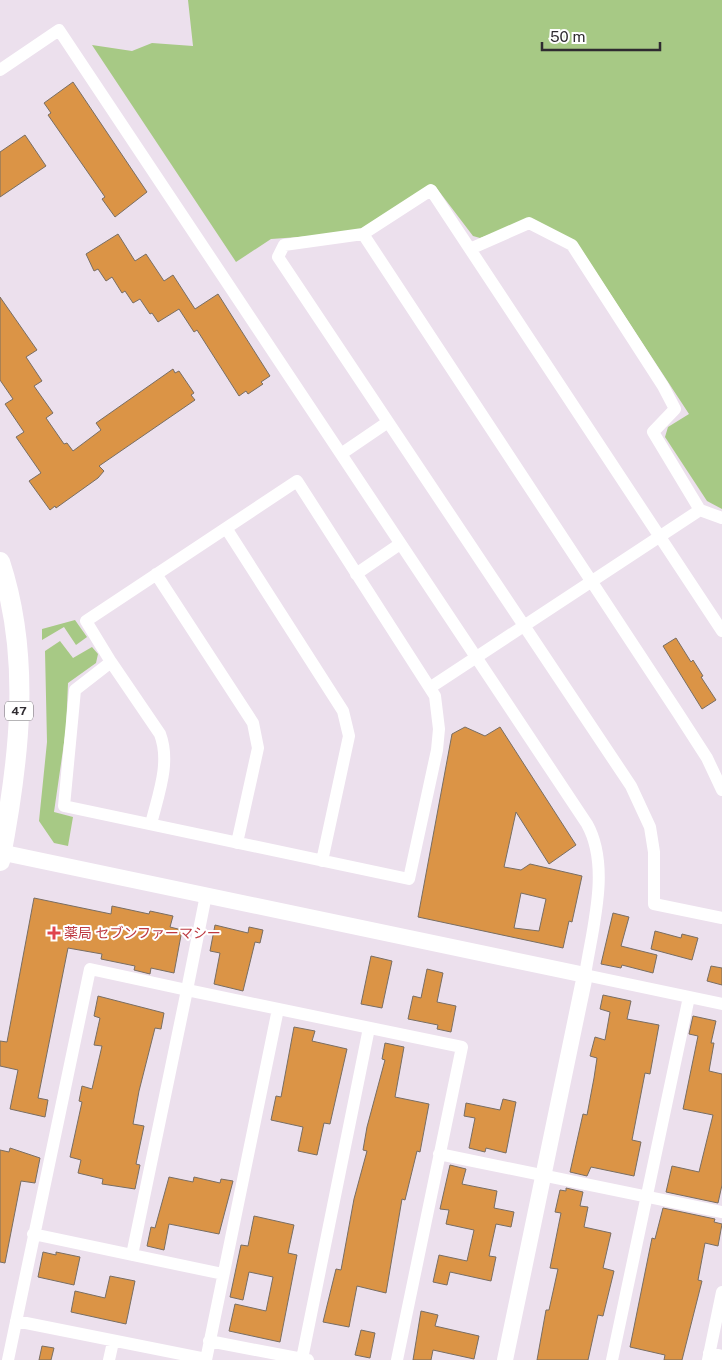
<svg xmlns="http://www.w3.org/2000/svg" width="722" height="1360" font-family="'Public Sans','Noto Sans JP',sans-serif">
  <rect width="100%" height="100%" fill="#ece0ed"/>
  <path fill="#a7c985" d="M188,0H722V509L707,501L665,437L668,427L689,414L577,243L533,219L480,238L473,236L435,186L354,233L271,239L236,262L92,45L132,51L152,43L193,46Z
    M75,620L87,637L76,645L64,627L42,640V629Z
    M60,641L73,658L92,647L98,654L96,663L68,683L66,729L54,812L73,817L68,846L54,843L39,821L47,742L45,651Z"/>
  <path fill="#db9446" stroke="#796e63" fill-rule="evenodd" d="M73,82L147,192L115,217L102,199L105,197L48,115L51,113L44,103Z
    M25,135L46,166L0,197V152Z
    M118,234L135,261L146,254L164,281L173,275L195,309L218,294L270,376L261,382L263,384L248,394L246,391L239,396L197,330L194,332L179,309L158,322L152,313L150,314L140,299L133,303L125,291L122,293L112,277L106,281L98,269L94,271L86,254Z
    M0,297L37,350L26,357L42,381L34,386L53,413L46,418L64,444L67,443L73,451L101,430L96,423L173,369L175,373L179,371L194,393L191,395L195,400L99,466L104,471L98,478L56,508L55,506L50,510L29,481L41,473L16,437L24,432L5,404L13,399L0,380Z
    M676,638L691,662L693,660L703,676L701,677L716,700L702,709L663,646Z
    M465,727L485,736L500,727L576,845L549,864L516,812L504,867L521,870L530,864L582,876L572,922L569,921L563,948L418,917L452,734ZM521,893L546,899L539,931L514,928Z
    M34,898L111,914L112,906L149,914L150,911L173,916L170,927L182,930L174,973L151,968L150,974L134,970L135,966L101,959L102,954L68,948L38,1098L48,1100L45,1117L10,1109L18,1070L0,1066V1041L7,1042Z
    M613,913L629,917L621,946L657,955L653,973L622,965L621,968L601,964Z
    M215,925L248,933L249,927L263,930L260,943L255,942L243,991L214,984L220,953L210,951Z
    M655,931L681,938L682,934L698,938L692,960L651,949Z
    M371,956L392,961L382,1008L361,1004Z
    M711,966L722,968V985L707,981Z
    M427,969L443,973L437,1002L456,1006L451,1032L437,1029L438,1025L408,1019L413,996L421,998Z
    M603,995L631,1001L627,1019L659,1025L650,1074L645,1073L632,1140L641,1142L634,1176L591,1167L587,1176L570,1172L583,1114L587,1115L594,1078L597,1058L590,1056L595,1037L605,1040L610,1012L600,1009Z
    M98,996L164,1013L161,1029L155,1028L139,1091L133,1124L144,1126L136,1164L140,1165L135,1189L102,1184L103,1179L78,1173L81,1160L70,1157L82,1102L79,1101L82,1086L92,1089L102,1046L94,1045L100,1018L94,1016Z
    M693,1016L716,1021L711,1043H714L709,1071L722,1074V1185L718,1203L666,1192L672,1166L699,1172L713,1115L683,1109L698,1036L689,1034Z
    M294,1027L315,1031L312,1041L347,1049L330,1124L324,1123L317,1155L298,1151L303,1127L271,1120L276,1096L281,1097Z
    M385,1043L404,1047L395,1097L429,1104L420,1152L417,1151L405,1200L402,1199L386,1293L357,1286L349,1327L323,1322L336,1269L341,1270L354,1199L367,1151L363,1150L367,1127L385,1060L382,1059Z
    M503,1099L516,1102L506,1153L486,1148L485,1152L469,1148L475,1118L464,1116L466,1103L500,1110Z
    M10,1148L40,1158L35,1183L21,1181L5,1263L0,1262V1150L9,1152Z
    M450,1165L466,1169L462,1184L497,1191L494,1208L514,1212L511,1227L496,1224L489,1256L496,1257L491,1281L450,1272L447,1285L433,1282L439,1255L467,1261L474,1230L446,1224L449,1210L440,1209Z
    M169,1177L193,1182L194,1177L220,1183L221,1179L233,1181L219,1234L169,1224L164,1250L147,1246L151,1227L155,1228Z
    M566,1188L583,1192L580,1206L588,1207L584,1227L611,1233L603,1268L614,1271L603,1316L598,1315L588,1360H537L546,1310H549L558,1269L550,1268L561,1213L555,1212L560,1190L566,1191Z
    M663,1208L715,1219L714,1222L722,1224L718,1246L705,1243L698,1280L702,1281L682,1360H664L665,1355L630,1347L652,1238L655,1239Z
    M254,1216L294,1225L288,1253L297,1255L280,1342L229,1331L235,1304L266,1311L273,1277L249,1272L243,1300L230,1297L241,1245L248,1246Z
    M43,1252L56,1255V1252L80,1257L74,1285L38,1277Z
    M110,1276L135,1281L126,1324L71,1312L75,1291L105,1298Z
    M421,1311L438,1315L435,1326L479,1336L474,1359L433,1350L431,1360H413Z
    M361,1330L375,1333L370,1358L355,1355Z
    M42,1346L54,1348L51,1360H39Z"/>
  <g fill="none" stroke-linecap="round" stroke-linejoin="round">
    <path stroke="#fff" stroke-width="12" d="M0,70L59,30L587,824C611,867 592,929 585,975L722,1004
      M363,234L678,713L707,758L722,790
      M470,249L529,223L572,245L663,386L675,409L653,432L700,510L722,518
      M341,454L388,422
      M297,481L435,696L439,729L437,750L409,879L64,806L75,690L111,662L86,621Z
      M226,528L343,711L349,736L322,861
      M156,574L253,723L258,748L237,843
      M356,574L400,544
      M722,631L431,190L363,234L284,245L278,257L631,786L650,827L654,852V904L722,918
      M111,662L160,734C171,763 158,795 151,824
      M431,687L700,510
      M439,1154L722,1212
      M33,1234L223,1274
      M132,1255L187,990L462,1047L397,1360
      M16,1321L206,1359
      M209,1341L308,1360
      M709,1353L722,1356
      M302,1359L369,1028
      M8,1360L90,969L187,990L206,895
      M109,1360L113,1342
      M206,1360L278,1009
      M612,1360L689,997
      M708,1360L722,1292"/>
    <path stroke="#fff" stroke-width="16" d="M0,852L585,975L505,1360"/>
    <path stroke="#fff" stroke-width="20" d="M0,562C32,659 19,763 0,861"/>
  </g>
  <path fill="#e0444e" stroke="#fff" stroke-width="2" d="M51.5 925.5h5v5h5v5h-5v5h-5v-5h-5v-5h5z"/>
  <g text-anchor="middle" stroke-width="4" stroke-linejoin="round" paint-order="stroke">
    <rect fill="#fff" stroke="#6d6b6e" stroke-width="1" x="5" y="701.5" width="28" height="19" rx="4"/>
    <g font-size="12" font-weight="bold" fill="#2f2b30">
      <text x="19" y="715">47</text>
    </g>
    <g font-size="14" fill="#be3a42" stroke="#fff" text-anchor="start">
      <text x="64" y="938">薬局 セブンファーマシー</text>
    </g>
  </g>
  <path d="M542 42v8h118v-8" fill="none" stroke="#2f2b30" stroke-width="2.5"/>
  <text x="550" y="42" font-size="15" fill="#2f2b30" stroke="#ffffff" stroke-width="4" paint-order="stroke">50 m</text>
</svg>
